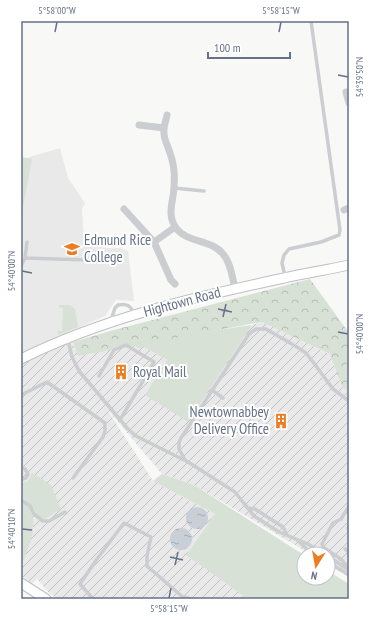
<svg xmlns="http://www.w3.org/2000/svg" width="370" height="620" font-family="'PT Sans Narrow',sans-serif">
  <defs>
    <pattern id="industrial-furrows" width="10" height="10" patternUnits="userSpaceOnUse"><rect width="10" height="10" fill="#e9e9e9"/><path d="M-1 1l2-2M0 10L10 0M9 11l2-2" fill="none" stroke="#c1c1c3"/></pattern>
    <pattern id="forest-crowns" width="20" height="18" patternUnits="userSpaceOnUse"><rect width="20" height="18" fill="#d8e1d6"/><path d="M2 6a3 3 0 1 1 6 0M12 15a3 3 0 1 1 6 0" fill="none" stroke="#b3bbb3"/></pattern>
    <pattern id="water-ripples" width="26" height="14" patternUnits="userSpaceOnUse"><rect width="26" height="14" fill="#c8cfd6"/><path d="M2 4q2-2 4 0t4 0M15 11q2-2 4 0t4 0" fill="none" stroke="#a6acb3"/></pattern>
  </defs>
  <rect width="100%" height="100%" fill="#f8f8f6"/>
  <path fill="#e9e9e9" d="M60,148L68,178L85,203L82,209L84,241L105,248H120L128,251L134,301L116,300L105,316L23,352L21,350V157L26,158Z"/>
  <path fill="url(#industrial-furrows)" d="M262,322L330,354L342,387L349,392V577L328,565V554H310L194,485L162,474L107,409L153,481L215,514L186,555L249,599H58L50,594L37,579L32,584L21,575V363L67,339L68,344L73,342L78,356L130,343L143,345L167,360L252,325Z"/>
  <path fill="#d8e1d6" d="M21,157L32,159L21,218Z
    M59,305H70L75,309L78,327L58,335V331H62L63,308L59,307Z
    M252,325L188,422L145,395L167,360L143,346L140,349L130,343Z
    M32,473L51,485L61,509L45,519L38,516L31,505L21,498V483L28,481Z
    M162,474L194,485L304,555V578H328V571L349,584V599H248L186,555L215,514L153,481Z
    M21,502C23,504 27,506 29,508C40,523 28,551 21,565Z"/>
  <path fill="url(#forest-crowns)" d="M310,279L349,333V392L342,387L330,354L262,322L78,356L73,342L110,331Z"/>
  <path fill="url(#water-ripples)" d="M186 518a11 11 0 1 1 22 0a11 11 0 1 1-22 0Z
    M170 539a11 11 0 1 1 22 0a11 11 0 1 1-22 0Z"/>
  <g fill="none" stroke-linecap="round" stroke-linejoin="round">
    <defs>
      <path id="secondary" d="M21,359C103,318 195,297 284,278C305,273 327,270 349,265
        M21,583L46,599"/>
    </defs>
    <use href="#secondary" stroke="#bdbfc5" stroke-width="11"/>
    <path stroke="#cbcdd1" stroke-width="3.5" d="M174,188L204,191
      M25,258L89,260
      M21,266L25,258L27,242
      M285,276L282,263L284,255L289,249L321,242L339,235L340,230L311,21
      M111,320L115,308L118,305C127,303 131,306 134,314
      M68,340L72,357L79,371L128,429L136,436L184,460
      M99,376L114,350L126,345L154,362L120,420
      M212,390L223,398
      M21,395L47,382L105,423V431L103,437L73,478
      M21,467L25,469L28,474L26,478L21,480
      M21,500L30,506L34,514L43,521H49L65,512
      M349,506L341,519L333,523L322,544L323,547L342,560L349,570
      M248,508L255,509L283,527L287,535
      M349,526L348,528L349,529
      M298,541L308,550L314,554
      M345,549L349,552
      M324,554L308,544L279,532L254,516L235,492L185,460L179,449V443L181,438L249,334L256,329H266L297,347L306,353L313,362L333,389L349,401
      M328,556L347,569
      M328,562L349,575
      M184,597L191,599
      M93,599L80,584L97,559L124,523L151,537L147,556V566L185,599"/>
    <path stroke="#cbcdd1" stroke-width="7" d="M346,92L349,103
      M167,115C166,121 163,127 164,133C164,140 168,146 170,153C174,164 175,175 174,186C174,201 166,214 176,228C187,243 211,239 223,254C231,263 232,277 235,288
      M139,125L164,128
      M124,209L154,242L171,280L175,284
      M344,210L349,208
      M154,242L175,227"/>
    <use href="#secondary" stroke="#fff" stroke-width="9"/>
  </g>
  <path fill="none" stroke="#667188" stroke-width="1.5" d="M55,32L57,22M279,32L281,22M338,75L348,77M22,271L32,273M218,309L232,312M223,317L226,304M338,332L348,334M22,529L32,530M170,557L183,560M175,565L178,552M169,598L171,588"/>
  <defs>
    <symbol id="school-bare" viewBox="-9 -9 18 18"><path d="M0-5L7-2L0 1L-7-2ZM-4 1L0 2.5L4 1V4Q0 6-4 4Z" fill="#ec7d22" stroke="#fff" stroke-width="2.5" paint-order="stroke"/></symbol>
    <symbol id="building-bare" viewBox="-9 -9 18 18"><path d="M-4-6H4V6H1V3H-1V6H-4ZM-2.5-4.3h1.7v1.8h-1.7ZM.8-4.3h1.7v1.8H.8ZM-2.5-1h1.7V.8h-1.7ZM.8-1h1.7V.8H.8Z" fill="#ec7d22" stroke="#fff" stroke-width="2.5" paint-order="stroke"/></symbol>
  </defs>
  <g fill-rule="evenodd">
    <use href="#school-bare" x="61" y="238" width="22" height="22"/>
    <use href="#building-bare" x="110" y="361" width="22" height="22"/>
    <use href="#building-bare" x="270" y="410" width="22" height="22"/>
  </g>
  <g text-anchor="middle" stroke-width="4" stroke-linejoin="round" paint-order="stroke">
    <g font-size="15" fill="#667188" stroke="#fff" text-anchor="start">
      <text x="84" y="245">Edmund Rice<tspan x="84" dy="17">College</tspan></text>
      <text x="133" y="377">Royal Mail</text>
      <text x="269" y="417" text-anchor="end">Newtownabbey<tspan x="269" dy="17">Delivery Office</tspan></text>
    </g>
    <g font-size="15" fill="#667188" stroke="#fff">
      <text transform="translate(182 302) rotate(-15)" y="5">Hightown Road</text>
    </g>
  </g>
  <rect width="370" height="620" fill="none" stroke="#ffffff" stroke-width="44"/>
  <g transform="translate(316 566) rotate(191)"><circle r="19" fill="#ffffff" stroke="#c2c6cf"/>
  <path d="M0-3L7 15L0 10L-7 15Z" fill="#ec7d22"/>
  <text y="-6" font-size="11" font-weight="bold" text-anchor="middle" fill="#667188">N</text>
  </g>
  <path d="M208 52v6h82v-6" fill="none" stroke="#667188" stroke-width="2"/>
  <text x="214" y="52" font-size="12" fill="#667188" stroke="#ffffff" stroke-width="3" paint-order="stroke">100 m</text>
  <rect x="22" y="22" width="326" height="576" fill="none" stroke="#667188" stroke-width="1.5"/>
  <g font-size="10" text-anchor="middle" fill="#667188">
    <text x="57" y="14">5°58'00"W</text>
    <text x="281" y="14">5°58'15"W</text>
    <text transform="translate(359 77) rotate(-90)" y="4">54°39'50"N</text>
    <text transform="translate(11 271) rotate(-90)" y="4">54°40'00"N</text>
    <text transform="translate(359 334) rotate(-90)" y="4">54°40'00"N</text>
    <text transform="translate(11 529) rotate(-90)" y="4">54°40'10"N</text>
    <text x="169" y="612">5°58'15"W</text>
  </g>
</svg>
